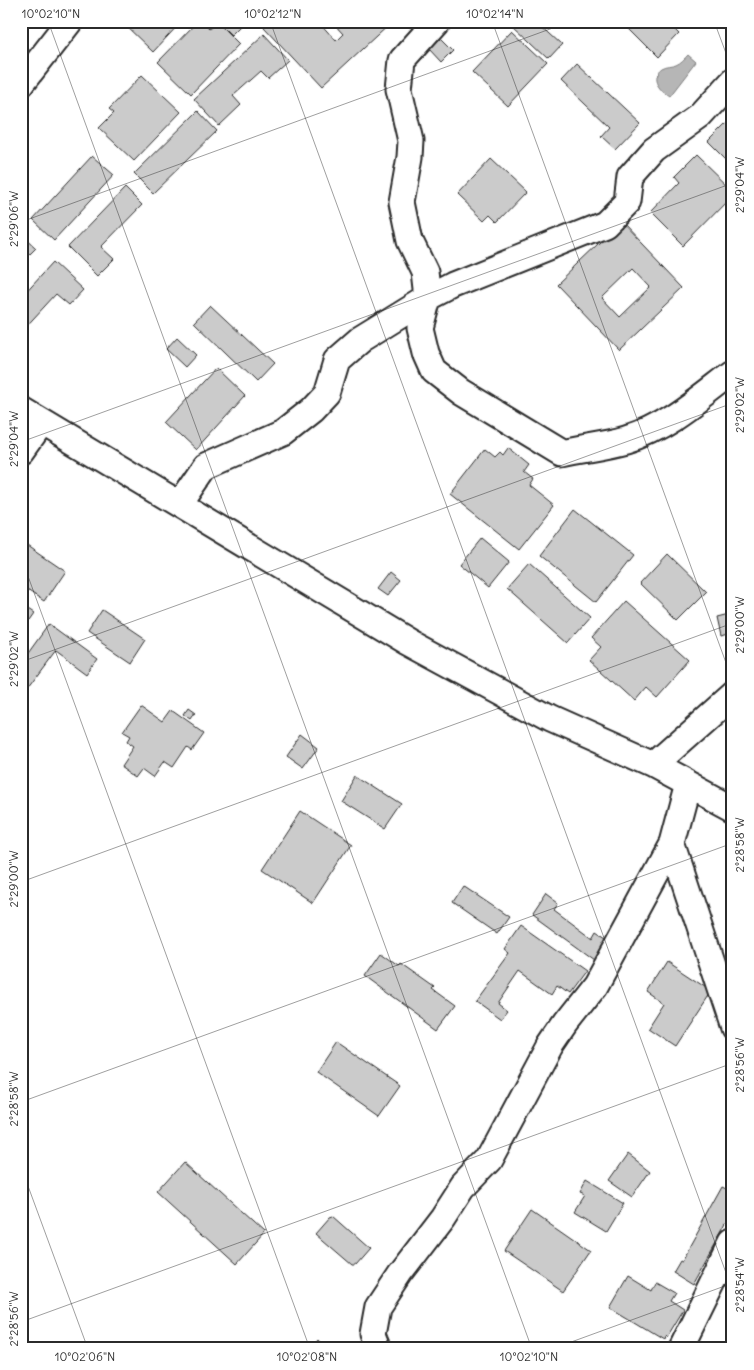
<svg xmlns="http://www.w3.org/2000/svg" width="754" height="1370" font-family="Delius,sans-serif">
  <rect width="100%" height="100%" fill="#fff"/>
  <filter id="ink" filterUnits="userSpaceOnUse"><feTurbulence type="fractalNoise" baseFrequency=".02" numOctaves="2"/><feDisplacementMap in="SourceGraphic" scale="10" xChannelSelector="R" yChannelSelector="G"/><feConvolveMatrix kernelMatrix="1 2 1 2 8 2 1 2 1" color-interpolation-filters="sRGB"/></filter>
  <g filter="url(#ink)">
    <path fill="#b6b6b6" stroke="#7e7e7e" d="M688,54L696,61L669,96C660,90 647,78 661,68C666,65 671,66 676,64C681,62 685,57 688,54Z"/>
    <path fill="#cbcbcb" stroke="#2b2b2b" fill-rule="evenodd" d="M121,21H182L153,52Z
      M198,21H201L209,29L217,22L239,44L191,94L158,62Z
      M217,21H245L231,35Z
      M270,21H319L336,40L343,33L332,21H389L391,23L321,88L264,27Z
      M515,21H536L562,45L549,59L512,24Z
      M621,21H666L679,34L657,57Z
      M512,30L548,64L508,106L472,72Z
      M264,34L288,60L268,78L261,71L233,96L241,105L219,126L194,99Z
      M441,38L453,50L441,62L429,49Z
      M577,64L640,123L615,149L601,136L609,127L561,81Z
      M142,75L181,112L134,161L99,128L114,113L109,109Z
      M198,111L217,131L153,193L134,174Z
      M733,118V166L709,142Z
      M696,155L733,191V195L683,246L650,213L679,183L674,177Z
      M92,156L114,175L54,240L33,220Z
      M491,159L526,192L497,222L490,215L484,221L457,195Z
      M125,188L142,205L101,247L114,259L97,276L68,247Z
      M621,222L684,288L619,350L556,284ZM633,268L651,287L620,317L602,298Z
      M21,234L36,248L21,263Z
      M53,262L83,290L69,305L56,294L21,332V297Z
      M210,305L273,364L256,382L194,322Z
      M177,337L196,355L185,367L166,349Z
      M216,368L245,396L196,450L166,422Z
      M508,448L529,465L524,472L533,479L529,485L554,505L519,549L450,494L485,449L495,457L500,452L503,455Z
      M575,509L633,555L596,602L539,556Z
      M480,538L509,562L488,588L459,564Z
      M27,545L65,571L44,602L21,587V554Z
      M667,554L706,592L678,620L640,583Z
      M529,564L590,618L568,643L507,589Z
      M391,572L401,580L388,596L378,589Z
      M624,601L690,660L657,697L646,687L634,701L589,660L601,647L591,638Z
      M21,606L33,614L21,631Z
      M102,610L145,639L130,662L87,633Z
      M733,614V633L721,636L717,618Z
      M49,624L97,659L87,673L56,650L21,697V663Z
      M141,705L165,722L173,711L204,733L192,750L188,747L174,768L165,762L155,776L144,768L138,776L121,764L133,746L126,741L129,736L122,732Z
      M189,710L196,715L192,721L185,716Z
      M302,734L319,747L303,769L286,757Z
      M357,775L402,804L385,829L341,801Z
      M300,811L351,845L313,903L262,869Z
      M463,886L509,917L497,934L452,903Z
      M546,894L558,903L554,909L593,938L597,931L609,939L594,960L532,915Z
      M521,926L585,971L568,994L557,986L552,994L520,971L498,1003L507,1010L500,1019L475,1001L510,953L505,949Z
      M381,953L399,966L401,964L435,988L433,990L455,1006L438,1029L365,976Z
      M667,962L711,991L675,1046L648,1028L664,1003L648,992Z
      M336,1042L400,1086L379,1116L316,1072Z
      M628,1154L650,1171L632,1197L609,1181Z
      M185,1162L264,1234L237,1264L158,1192Z
      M587,1181L623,1203L606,1231L575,1212L585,1196L580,1194Z
      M723,1186L733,1191V1214L694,1284L673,1271L680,1259L682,1260Z
      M532,1209L591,1250L563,1291L504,1251Z
      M333,1216L369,1248L355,1264H352L316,1233L330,1217Z
      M628,1276L651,1290L655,1282L674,1293L669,1301L683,1310L666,1338L664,1336L663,1339L610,1307Z
      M317,1338L328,1349H308Z"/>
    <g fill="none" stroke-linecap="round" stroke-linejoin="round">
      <defs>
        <path id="minor" d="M437,21L402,60L399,89L411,141L410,157L402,202L410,241L425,272L428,298L420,328L426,353L434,371L461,392L562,453C583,448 605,446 626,440C666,428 700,398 733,373
          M21,84L70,21
          M21,410L408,642L550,719L653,765L733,808
          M21,451L41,423
          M180,504L206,466L283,432L311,410L327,393L337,360L360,340L428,298L453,285L605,224L627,202L630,177L654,150L700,117L733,81
          M653,765L733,694
          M672,844L733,1028
          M379,1349L373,1334L378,1307L400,1274L443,1218L463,1187L489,1160L550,1046L565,1024L595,986L672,844L688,784
          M681,1349L733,1243"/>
      </defs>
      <use href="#minor" stroke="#2b2b2b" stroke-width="29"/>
      <use href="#minor" stroke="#fff" stroke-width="25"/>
    </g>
  </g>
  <path fill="none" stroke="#2b2b2b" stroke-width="1" stroke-opacity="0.45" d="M48,21L532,1349M270,21L733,1292M492,21L733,682M714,21L733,72M21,222L572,21M21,442L733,183M21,557L310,1349M21,662L733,403M21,882L733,623M21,1102L733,843M21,1167L88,1349M21,1322L733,1063M552,1349L733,1283"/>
  <rect width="754" height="1370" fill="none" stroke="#fff" stroke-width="55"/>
  <rect x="28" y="28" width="698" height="1314" fill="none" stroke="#2b2b2b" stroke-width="2"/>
  <g font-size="12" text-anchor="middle" fill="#2b2b2b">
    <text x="51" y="18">10°02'10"N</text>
    <text x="273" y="18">10°02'12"N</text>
    <text x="495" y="18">10°02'14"N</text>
    <text transform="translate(740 185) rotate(-90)" y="4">2°29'04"W</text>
    <text transform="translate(14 219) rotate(-90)" y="4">2°29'06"W</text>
    <text transform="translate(740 405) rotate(-90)" y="4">2°29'02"W</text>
    <text transform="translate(14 439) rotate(-90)" y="4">2°29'04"W</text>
    <text transform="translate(740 625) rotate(-90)" y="4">2°29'00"W</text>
    <text transform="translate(14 659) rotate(-90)" y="4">2°29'02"W</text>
    <text transform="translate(740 845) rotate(-90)" y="4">2°28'58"W</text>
    <text transform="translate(14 879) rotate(-90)" y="4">2°29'00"W</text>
    <text transform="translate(740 1065) rotate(-90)" y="4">2°28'56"W</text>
    <text transform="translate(14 1099) rotate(-90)" y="4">2°28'58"W</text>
    <text transform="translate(740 1285) rotate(-90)" y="4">2°28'54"W</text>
    <text transform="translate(14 1319) rotate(-90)" y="4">2°28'56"W</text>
    <text x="85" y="1361">10°02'06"N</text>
    <text x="307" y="1361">10°02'08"N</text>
    <text x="529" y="1361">10°02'10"N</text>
  </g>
</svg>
